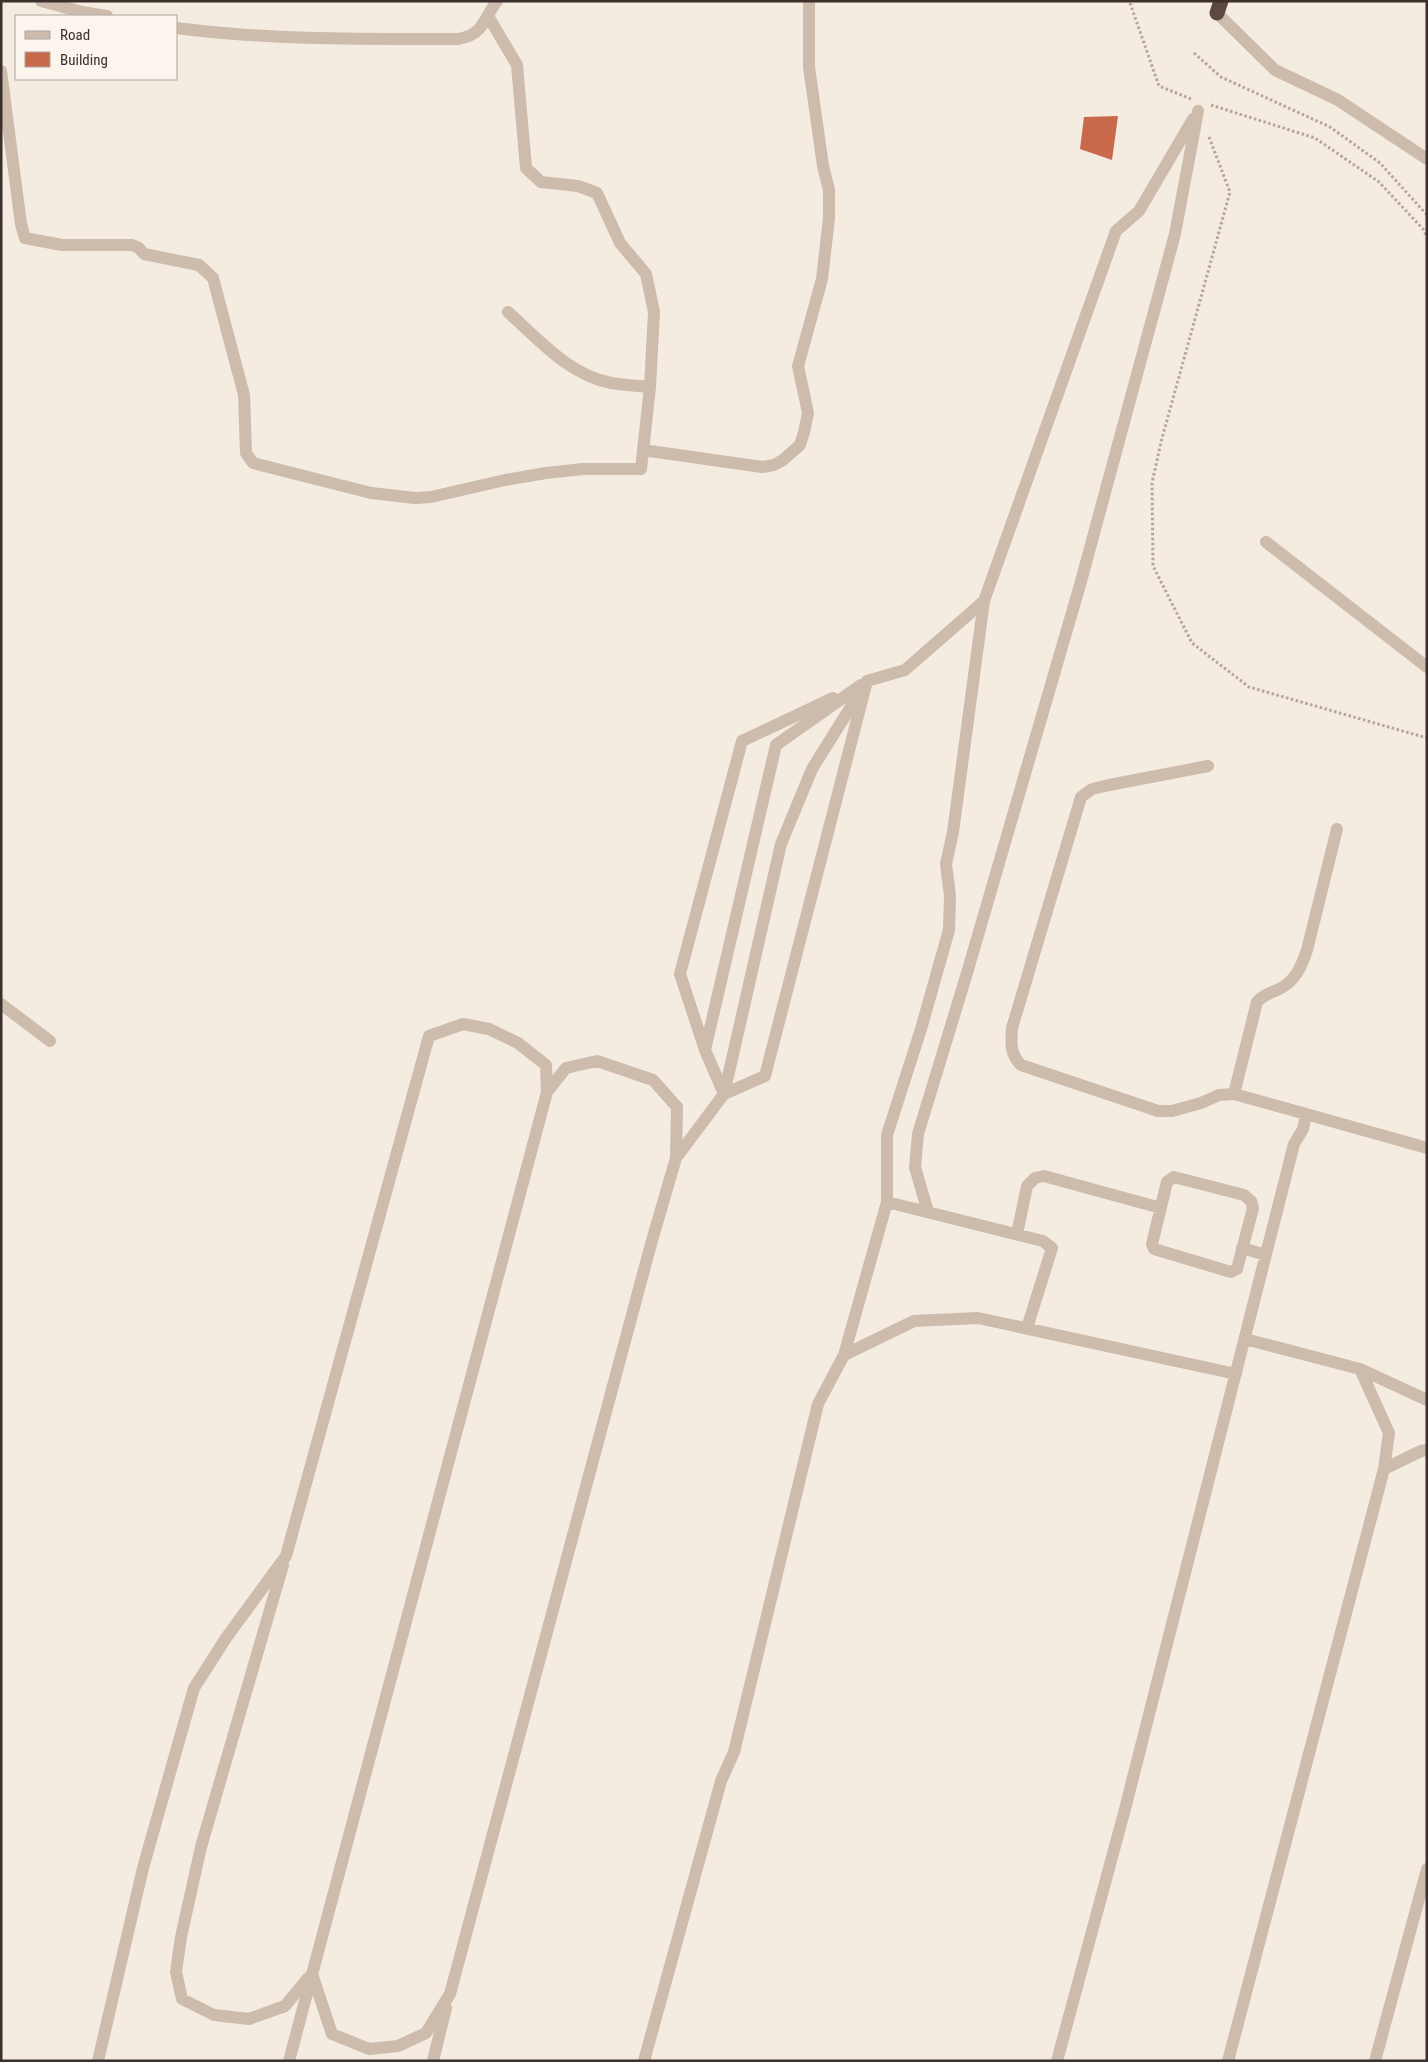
<svg xmlns="http://www.w3.org/2000/svg" width="1428" height="2062" font-family="'Roboto Condensed',sans-serif">
  <rect width="100%" height="100%" fill="#f4ebe1"/>
  <path fill="#c8694b" d="M1118,116L1112,160L1080,149L1084,117Z"/>
  <g fill="none" stroke-linecap="round" stroke-linejoin="round">
    <path stroke="#b9a596" stroke-width="3" stroke-dasharray="2.5 2.5" stroke-linecap="butt" d="M1130,3L1159,86L1191,99
      M1194,53L1221,77L1330,127L1380,163L1427,215
      M1211,105L1315,138L1379,182L1423,229L1427,237
      M1209,137L1230,192L1161,442L1152,483L1153,566L1192,643L1249,687L1427,738"/>
    <path stroke="#cdbbac" stroke-width="12" d="M41,1L82,12L107,16
      M1217,13L1275,70L1338,100L1427,159
      M176,28C269,40 364,39 458,39C484,35 483,19 497,1
      M1,71L21,224L25,238L62,245H132L139,248L144,254L199,265L213,278L244,395L246,453L253,463L371,493L415,498L431,497L505,480L546,473L583,469H641L650,387L654,312L646,274L620,243L597,193L578,186L541,182L526,168L517,65L488,16
      M508,312C538,339 569,375 611,383C624,385 637,386 650,387
      M643,450L762,467L774,465L783,460L800,445L804,432L808,413L798,366L822,279L829,218V190L823,166L809,67V1
      M1266,542L1427,667
      M1208,766L1109,785L1092,789L1081,797L1012,1028C1011,1043 1010,1054 1021,1065L1158,1111H1172L1201,1103L1219,1095L1234,1094L1306,1114
      M1,1004L50,1041
      M705,1050L680,974L742,741L833,698
      M547,1092L566,1068L597,1061L653,1080L677,1107L676,1158
      M724,1094L765,1076L867,681L905,670L984,601L1116,231L1139,211L1193,119
      M724,1094L705,1050L776,745L861,685
      M1234,1094L1257,1002C1263,995 1268,994 1277,990C1295,982 1301,968 1307,950L1337,829
      M1174,1177L1244,1195L1251,1201L1253,1208L1237,1269L1231,1272L1154,1249L1152,1244L1167,1182Z
      M887,1202L1043,1241L1052,1248L1027,1328
      M928,1212L915,1167L918,1134L967,973L1080,585L1175,234L1198,111
      M1017,1234L1027,1186L1035,1178L1044,1176L1161,1208
      M1242,1248L1266,1255
      M1245,1339L1360,1369L1427,1400
      M844,1355L887,1202V1135L921,1029L949,930L950,896L946,864L953,832L984,601
      M1384,1469L1421,1451L1427,1450
      M283,1565L201,1847L181,1937L176,1972L182,1999L214,2015L249,2019L285,2006L308,1978
      M312,1974L332,2034L369,2049L398,2046L426,2033L450,1994L651,1244L676,1158L724,1094L781,844L812,769L867,681
      M98,2061L143,1868L194,1688L226,1638L286,1556L429,1036L463,1024L489,1029L518,1043L546,1065L547,1092L289,2061
      M433,2061L446,2008
      M644,2061L721,1781L734,1752L818,1404L844,1355L914,1321L978,1318L1236,1374
      M1057,2061L1125,1809L1294,1144L1303,1129L1306,1114L1427,1148
      M1228,2061L1384,1469L1389,1433L1360,1369
      M1375,2061L1427,1869"/>
    <path stroke="#5c4a42" stroke-width="15" d="M1217,13L1221,1"/>
  </g>
  <rect width="1428" height="2062" fill="none" stroke="#3b302b" stroke-width="5"/>
  <rect x="15" y="15" width="162" height="65" fill="#fbf5ee" stroke="#aea6a0"/>
  <rect x="25" y="31" width="25" height="8" fill="#cdbbac" stroke="#aea6a0"/>
  <text x="60" y="40" font-size="15" fill="#3b302b">Road</text>
  <rect x="25" y="52" width="25" height="15" fill="#c8694b" stroke="#aea6a0"/>
  <text x="60" y="65" font-size="15" fill="#3b302b">Building</text>
</svg>
